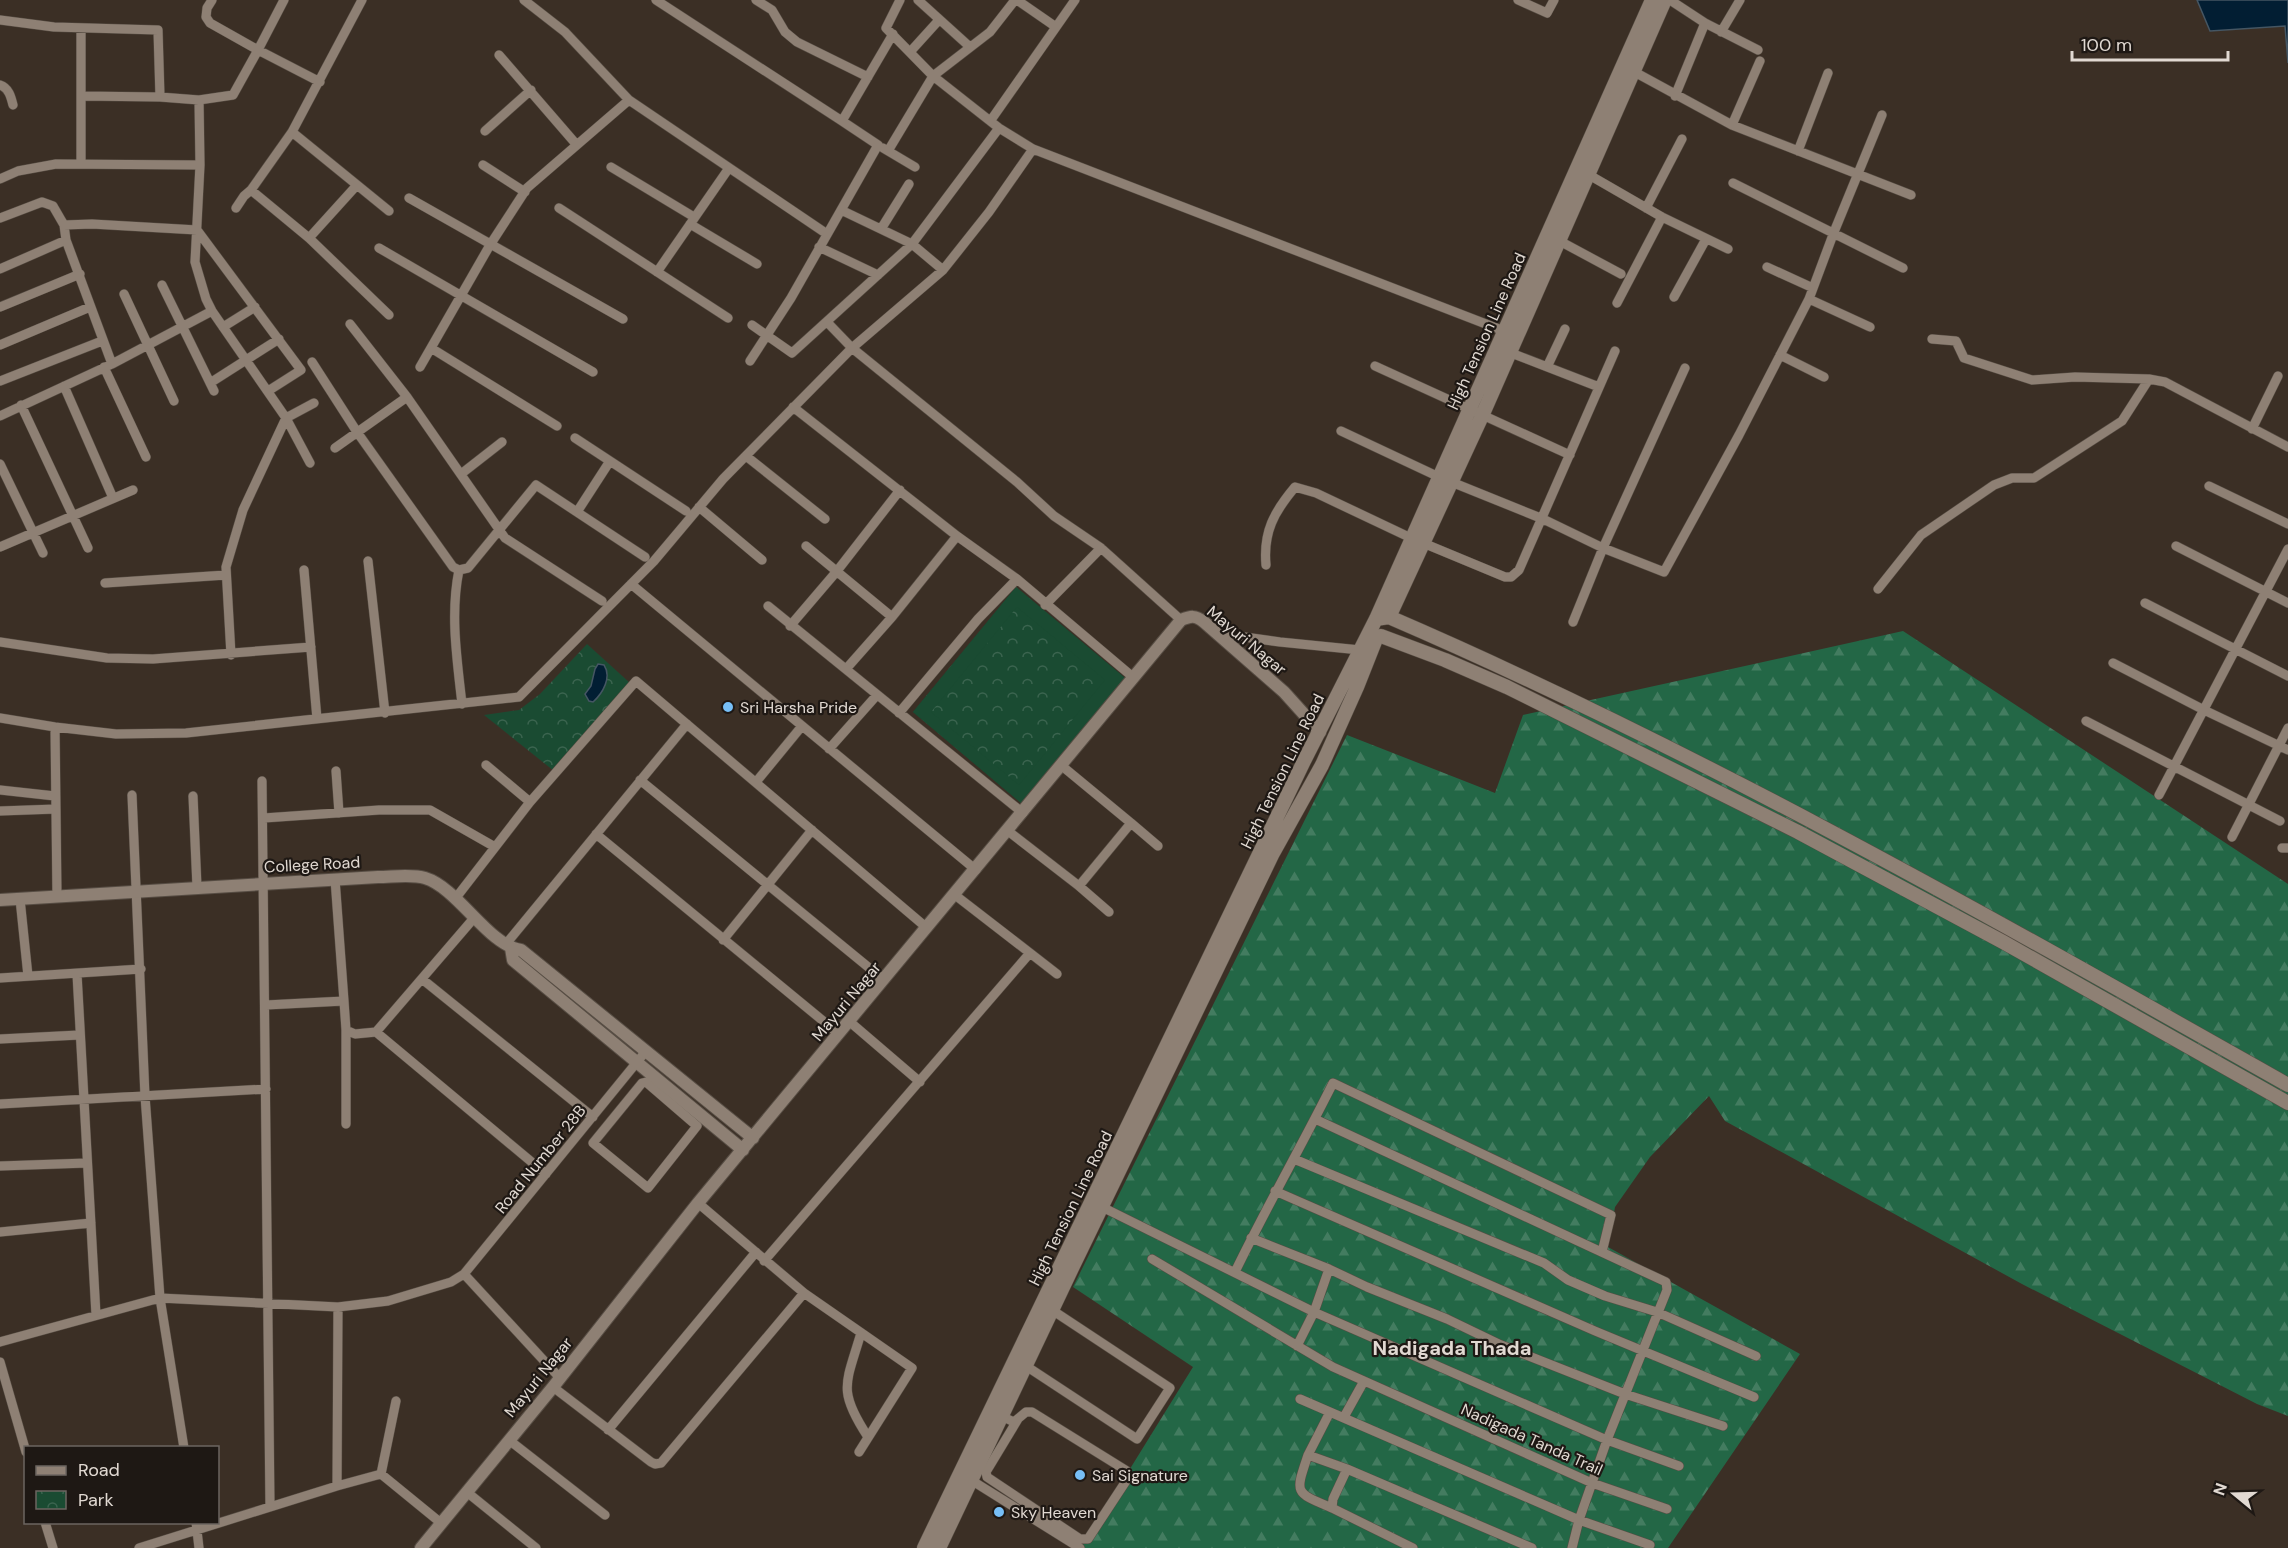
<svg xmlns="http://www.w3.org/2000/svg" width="2288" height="1548" font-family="'DM Sans',sans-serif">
  <defs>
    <pattern id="forest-firs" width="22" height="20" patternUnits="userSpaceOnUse" patternTransform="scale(1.5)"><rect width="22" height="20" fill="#236746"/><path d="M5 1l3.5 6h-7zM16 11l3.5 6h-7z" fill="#437c60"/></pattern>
    <pattern id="park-crowns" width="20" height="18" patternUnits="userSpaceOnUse" patternTransform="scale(1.5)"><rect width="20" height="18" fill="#1a4b32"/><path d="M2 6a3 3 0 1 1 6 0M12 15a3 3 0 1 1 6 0" fill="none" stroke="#3b644f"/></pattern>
  </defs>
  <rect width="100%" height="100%" fill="#3b2f25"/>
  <path fill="url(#forest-firs)" d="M1903,631L2288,884V1416L2257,1404L2022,1284L1725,1121L1709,1096L1650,1157L1615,1207L1608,1247L1800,1354L1668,1548H1081L1193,1367L1073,1287L1347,735L1495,793L1523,715Z"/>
  <path fill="url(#park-crowns)" d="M1016,587L1125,678L1021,803L913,712Z
    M587,644L630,683L554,771L484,715L519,710L540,694Z"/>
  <path fill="#1a4b32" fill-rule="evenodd" d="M1016,587L1125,678L1021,803L913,712ZM1017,607L1105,680L1019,785L931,712Z"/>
  <path fill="#021e33" stroke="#455663" stroke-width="1.5" d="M2197,0H2288V63L2285,26L2210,31Z
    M598,664L604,665C612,677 603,693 593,702L589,701L585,694L591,686L595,669Z"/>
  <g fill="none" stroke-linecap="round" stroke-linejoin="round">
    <defs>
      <path id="minor" d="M212,0L207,8L206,17L210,23L258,50L284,0
        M362,0L292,132L251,190L309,238L389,315
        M524,0L565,32L629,100L827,234
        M656,0L842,121
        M756,0L772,10L785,32L797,42L868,77
        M900,0L886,28L933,76L999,128L1033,149L1517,336
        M918,0L970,47
        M1017,0L1056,27
        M1518,0L1547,13L1554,0
        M1670,0L1705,23L1758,50
        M0,20L54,27L158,30L160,97L81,96
        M81,28V164
        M1721,32L1740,0
        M910,52L939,20
        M499,55L576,144
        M1629,69L1732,125L1911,195
        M0,85C9,88 11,97 13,105
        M1675,96L1705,23
        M160,97L199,100L233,95L258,50L320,82
        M199,100L200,165L195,262L206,299L212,311L286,418L310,463
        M991,120L1075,0
        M1732,125L1760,61
        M485,131L531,90
        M292,132L389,211
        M883,148L915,167
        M888,151L933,76L990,32L1015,0
        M1798,151L1828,73
        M483,165L525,192
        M611,167L694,217
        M1584,172L1662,217L1728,249
        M0,179L18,171L56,164L200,165
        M1733,183L1903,268
        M409,198L623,319
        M236,208L244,196L251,190
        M559,208L728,318
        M1646,208L1682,139
        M841,210L912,244L943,270
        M0,218L42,202L53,206L64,225
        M690,224L757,264
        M881,229L909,184
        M309,238L357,185
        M1554,238L1621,274
        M819,247L878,275
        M379,248L593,372
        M1767,267L1813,288
        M0,269L66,240
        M657,272L729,168
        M162,285L214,391
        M124,294L174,401
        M1674,297L1706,239
        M1809,299L1870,327
        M1617,303L1662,217
        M0,307L80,274
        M827,322L852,348L1017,482L1054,516L1101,548L1181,620
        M350,324L407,397L505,538L602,601
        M752,325L792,353L912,244L999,128
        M223,327L255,307
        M1932,339L1956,341L1964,358L2032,380L2075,377L2149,379
        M0,345L90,307
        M431,348L557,426
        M1506,351L1599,387
        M1780,355L1824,377
        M750,361L791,298L878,145L842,121L893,34
        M312,362L357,432L453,567L459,570L468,568L536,485L645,557
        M112,364L66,240L64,225L92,224L197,230L301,370L268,391
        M1375,366L1570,455
        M104,367L146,457
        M420,367L490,245L527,188L629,100
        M1547,367L1565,329
        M0,381L102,341
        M210,383L279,339
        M64,386L113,498
        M21,405L88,548
        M793,407L957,536L1017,579L1134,678
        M0,416L112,364L212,311
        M2252,429L2278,376
        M1341,431L1439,477L1543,519L1603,548L1664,572L1739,435L1809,299L1834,232L1882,115
        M575,438L686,511
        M335,448L407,397
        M746,456L825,519
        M0,464L43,553
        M461,474L502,442
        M2209,486L2288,524
        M699,507L762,560
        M577,512L610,461
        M806,546L892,617
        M2176,546L2288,603
        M0,547L133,490
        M368,561L385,713
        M1266,565C1263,532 1274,512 1295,487L1316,493L1411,538L1505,577H1511L1519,570L1615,351
        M304,570L317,719
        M459,570C450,614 457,659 462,704
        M105,583L226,575
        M631,584L976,870
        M1878,589L1921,535L1994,485L2012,478H2034L2122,421L2149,379L2165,382L2288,447
        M2145,603L2288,676
        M1045,605L1101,548
        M768,606L1023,813
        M1573,622L1603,548L1685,368
        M790,626L837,571L900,490
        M1216,633L1280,642L1360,650
        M0,642L107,658L153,659L311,647
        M231,655L226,567L243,510L286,418L314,403
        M2113,663L2204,710L2288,750
        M846,669L892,617L957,536
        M899,713L978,619L1017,579
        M0,718L55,727L116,734L186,733L519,697L654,561L723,479L852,348L943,270L989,212L1033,149
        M2086,721L2280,821
        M55,727L57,896
        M829,749L877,695
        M486,765L530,802
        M336,771L339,813
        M640,780L884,980
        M262,781L270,1507
        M756,782L802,726
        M0,790L55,796
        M132,795L145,1096L160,1298L184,1448
        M2159,795L2288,549
        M193,796L197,887
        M0,811L56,809
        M264,818L379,810H430L495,847
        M1131,823L1158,846
        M1008,831L1079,886L1131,823L1062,766
        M596,834L839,1034
        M2232,837L2288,728
        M2282,848H2288
        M335,879L344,1001
        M1079,886L1109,912
        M20,899L28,976
        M455,899L530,802L636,681L927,928
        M723,940L812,830
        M506,944L687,724
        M1030,953L1057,974
        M77,974L96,1315
        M0,978L141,969
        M422,979L593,1117
        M266,1005L344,1001L346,1030L355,1034L376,1032L474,918
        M850,1022L920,1082
        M376,1032L546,1174
        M0,1039L79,1035
        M646,1082L697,1126L648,1188L593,1143L642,1083Z
        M0,1104L266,1089
        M1315,1119L1666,1282L1667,1290L1607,1440L1579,1520L1572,1548
        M346,1124V1030
        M1294,1159L1544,1263L1568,1280L1605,1296L1657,1312L1756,1356
        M0,1166L87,1163
        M1275,1191L1595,1331L1754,1397
        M698,1203L804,1293L912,1368L859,1452
        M1102,1207L1314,1312L1607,1440L1679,1466
        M0,1232L91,1223
        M1251,1238L1329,1269
        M1152,1259L1333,1367L1592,1483L1667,1509
        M764,1261L1030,953L955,895
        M1235,1272C1266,1208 1301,1147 1333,1083L1611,1215L1602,1252
        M464,1274L559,1377
        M861,1333C846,1384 837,1390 868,1437
        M0,1342L160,1298L338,1307L388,1301L451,1282L464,1274L646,1051
        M1297,1346L1314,1312L1329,1269L1367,1287L1447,1319L1501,1345L1625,1394L1723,1426
        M0,1362L26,1452
        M1023,1364L1137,1439L1170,1388L1052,1310
        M553,1387L651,1462L655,1464L661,1463L804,1293
        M1300,1399L1579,1520L1650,1545
        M1330,1412L1308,1455L1347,1469L1532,1548
        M1001,1416L1014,1422L1026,1412H1032L1127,1471L1128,1478L1088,1539H1080L987,1477L986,1472L1018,1419
        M1344,1417L1364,1381
        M608,1430L756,1252
        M509,1440L605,1515
        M1308,1455C1295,1494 1294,1492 1332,1508
        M1347,1469L1333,1499L1332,1508L1413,1548
        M381,1474L396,1401
        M971,1480L1080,1548
        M337,1486L338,1307
        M468,1493L536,1548
        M45,1522L53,1548
        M196,1522L199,1548
        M139,1548L337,1486L381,1474L441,1523"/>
      <path id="tertiary" d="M0,900L378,877C392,877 412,874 425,878C458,888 488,945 521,950L753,1138
        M511,948L513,960L743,1150
        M421,1548L553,1387L698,1203L1181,620C1191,616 1195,615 1204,622L1284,692L1320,732"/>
      <path id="secondary" d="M1389,617L1482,416L1665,0
        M1376,619L1389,617C1700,751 1994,919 2288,1085
        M924,1548L1304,761L1376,619L1652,0
        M939,1548L1073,1266L1273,853L1322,765L1357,687L1376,639L1381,636L1445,660L1507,687L1798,832L2003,942L2288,1103"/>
    </defs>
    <use href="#minor" stroke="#574d44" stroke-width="10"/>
    <use href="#tertiary" stroke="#574d44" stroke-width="14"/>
    <use href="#secondary" stroke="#574d44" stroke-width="15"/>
    <use href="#minor" stroke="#8e8074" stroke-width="9"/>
    <use href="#tertiary" stroke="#8e8074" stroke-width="12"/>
    <use href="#secondary" stroke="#8e8074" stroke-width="14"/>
  </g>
  <g fill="#77bff7" stroke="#1e1814" stroke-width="2">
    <circle cx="728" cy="707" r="6"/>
    <circle cx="1080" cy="1475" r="6"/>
    <circle cx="999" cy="1512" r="6"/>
  </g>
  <g text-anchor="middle" stroke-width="4.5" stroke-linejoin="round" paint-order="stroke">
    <g font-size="16" fill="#e1d9d2" stroke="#1e1814">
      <text transform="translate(1486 331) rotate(-66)" y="6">High Tension Line Road</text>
      <text transform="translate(1247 640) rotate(40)" y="6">Mayuri Nagar</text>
      <text transform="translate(1282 771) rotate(-64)" y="6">High Tension Line Road</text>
      <text transform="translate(312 864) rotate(-3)" y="6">College Road</text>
      <text transform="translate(846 1001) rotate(-50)" y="6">Mayuri Nagar</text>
      <text transform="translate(540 1159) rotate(-51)" y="6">Road Number 28B</text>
      <text transform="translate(1070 1208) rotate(-64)" y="6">High Tension Line Road</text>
      <text transform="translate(538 1377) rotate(-51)" y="6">Mayuri Nagar</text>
      <text transform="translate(1532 1439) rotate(24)" y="6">Nadigada Tanda Trail</text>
    </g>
    <g font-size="16" fill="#e1d9d2" stroke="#1e1814" text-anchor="start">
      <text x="740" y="713">Sri Harsha Pride</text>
      <text x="1092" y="1481">Sai Signature</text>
      <text x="1011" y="1518">Sky Heaven</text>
    </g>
    <g font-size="20" font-weight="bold" fill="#e1d9d2" stroke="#1e1814">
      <text x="1452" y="1355">Nadigada Thada</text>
    </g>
  </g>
  <rect x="24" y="1446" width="195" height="78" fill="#1e1814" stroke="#6c6560" stroke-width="1.5"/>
  <rect x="36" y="1466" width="30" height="9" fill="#8e8074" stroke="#6c6560" stroke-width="1.5"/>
  <text x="78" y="1476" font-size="18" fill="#e1d9d2">Road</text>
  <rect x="36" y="1491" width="30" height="18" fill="url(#park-crowns)" stroke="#6c6560" stroke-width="1.5"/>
  <text x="78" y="1506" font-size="18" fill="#e1d9d2">Park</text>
  <g transform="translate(2234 1494) rotate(289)" stroke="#1e1814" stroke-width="4.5" paint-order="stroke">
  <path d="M0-4.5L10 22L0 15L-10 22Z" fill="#e1d9d2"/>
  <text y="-9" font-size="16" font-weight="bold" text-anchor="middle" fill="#e1d9d2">N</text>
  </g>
  <path d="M2072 51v9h156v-9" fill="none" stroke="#e1d9d2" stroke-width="3"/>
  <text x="2081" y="51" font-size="18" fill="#e1d9d2" stroke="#1e1814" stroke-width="4.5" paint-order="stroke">100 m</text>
</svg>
